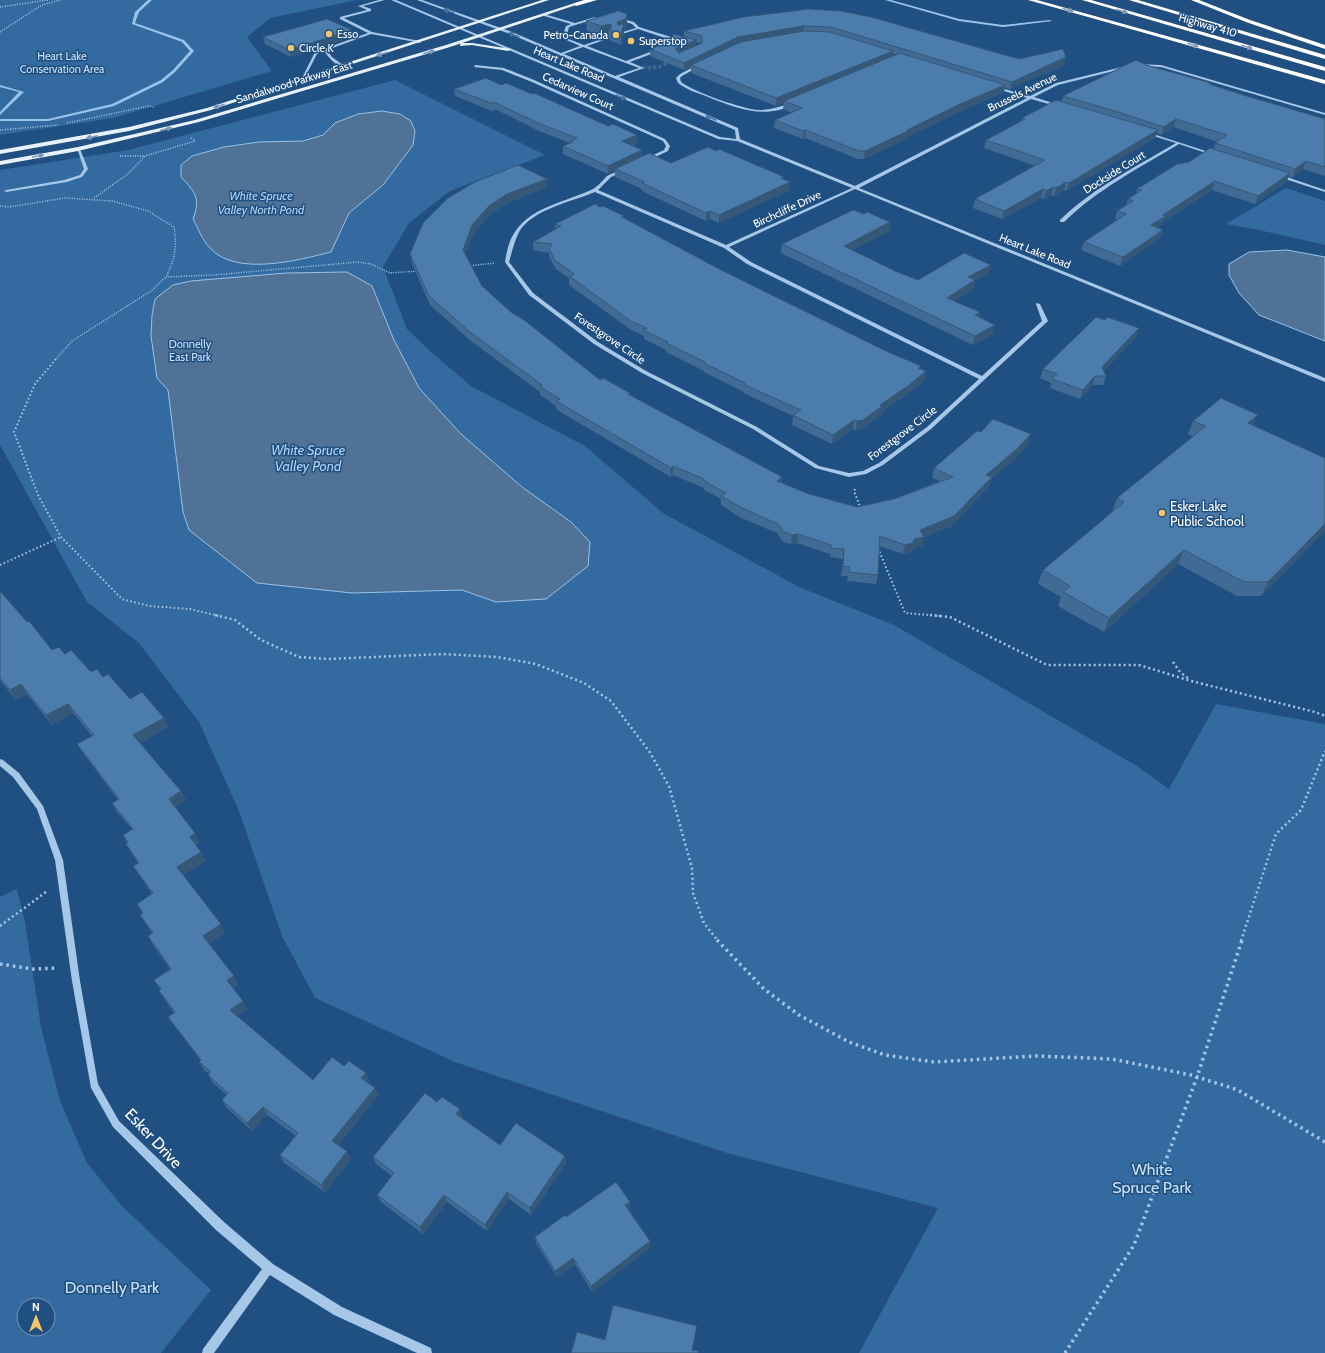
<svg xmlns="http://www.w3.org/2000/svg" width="1325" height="1353" font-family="Cabin,sans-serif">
  <rect width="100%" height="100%" fill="#204f81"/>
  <path fill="#336a9f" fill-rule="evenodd" d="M0,0H357L270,18L247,37L272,71L113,118L0,135Z
    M395,80L545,155L450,191L409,223L383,267L407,329L431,352L471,386L585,446L663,513L799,587L894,625L1137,766L1169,789L1216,704L1325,724V1353H859L938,1208L727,1153L455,1062L315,998L282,936L239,811L199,722L139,643L87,602L0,445V170L128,150Z
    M1286,188L1325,201V245L1254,229L1226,224Z
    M17,889L25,922L41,1027L60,1101L87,1163L122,1206L211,1290L161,1353H0V897ZM24,1305H48V1329H24Z"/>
  <path fill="#4f7296" stroke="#99c3ea" d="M382,111L400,114L411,121L415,131L413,145L383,185L349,213L331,252C299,260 236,277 210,248C202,240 198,228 193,219C201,198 195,192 181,177V165L192,156L224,147L259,142L303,141L323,135L335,123L358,114Z
    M1287,250L1325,257V341L1259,315L1239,293L1229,275V264L1249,252Z
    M347,272L372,286L394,340L419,388L461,434L522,487L571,522L590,542L588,566L546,599L496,602L462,590L352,593L257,583L189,530L183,512L168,390L157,378L151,336L152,315L155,299L173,285L191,281L286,273Z"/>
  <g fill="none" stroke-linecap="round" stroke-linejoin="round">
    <path fill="#99c3ea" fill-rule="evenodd" d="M148,0H152L139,12L135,23L184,40L194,51L175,72L163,82L114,106L48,121H0V119H48L112,104L161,80L173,70L190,51L182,42L132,24L135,12Z
      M885,0H891L959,19L1003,25L1050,20L1052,21L1003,27L959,21Z
      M0,85L24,92L0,115V112L19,92L0,87Z"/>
    <path stroke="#416994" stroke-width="3.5" stroke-dasharray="3.5 2" stroke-linecap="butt" d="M642,68L659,67L674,60"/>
    <path stroke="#a6c7e8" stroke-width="1.5" stroke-dasharray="1 1.5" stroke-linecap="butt" d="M0,7L48,0
      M0,32L42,5L60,0
      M67,123L149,106L154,107
      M0,130L58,125
      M120,156H145
      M94,198L128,174L145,156L195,141L191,138
      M0,206L9,207L65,198L112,201L148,211L174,227C177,246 175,260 166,277L214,275L358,262L371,264L390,273L417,271
      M468,266L495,263
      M55,360L72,341L151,291L166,277"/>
    <path stroke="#a6c7e8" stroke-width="2" stroke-dasharray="1.5 2.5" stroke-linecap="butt" d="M56,359L35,384L14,432L38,495L61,537L122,599L149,606L190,609L219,616
      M855,489L854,491L861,509
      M878,548L905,613L941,616
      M0,565L61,537"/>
    <path stroke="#a6c7e8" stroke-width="2.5" stroke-dasharray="2 3" stroke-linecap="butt" d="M215,615L235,620L261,640L299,657L328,659L443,654L497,657L536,664L584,683L611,701L649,751L669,786L692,868L693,893L704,923L718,941
      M930,615L950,617L1047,665H1139L1191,681L1315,712L1325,716
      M1173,662L1180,672L1189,679
      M0,926L46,892
      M1241,941L1276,834L1301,810L1325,751"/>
    <path stroke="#a6c7e8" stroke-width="3.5" stroke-dasharray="2.5 4" stroke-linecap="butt" d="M717,940L764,989L799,1015L849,1042L885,1055L934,1062L1037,1056L1112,1059L1191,1075L1238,1090L1325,1142
      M0,964L33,969L57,968
      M1065,1353L1134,1245L1197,1077L1242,940"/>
    <path fill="#a6c7e8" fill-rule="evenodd" d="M379,0H385L363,6L371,9V11L344,18L372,32L420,41L421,43L371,34L327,50L332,57L343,65V67C335,65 329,58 324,51L317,54L304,79L301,80L315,52L368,33L340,19V17L367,10L358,6Z
      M391,0H396L720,137L736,139L735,130L510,34L417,0H422L512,32L561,53L580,46L562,38L566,26L571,24L544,16V14L575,23L595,17V19L569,27L566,38L584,45L610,36V38L587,46L626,61L666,46L668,39L638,29L619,35V33L636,28L632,24L619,20V18L634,22L639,27L671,37L670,47L630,62L644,68L619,77L738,128L740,139L855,186L1027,98L994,88V86L1030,96L1056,83L1134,64L1161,65L1325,113V115L1161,67L1134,66L1058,85L1034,97L1059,105V107L1031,99L859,188L1325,378V382L855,189L729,247L751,262L982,376L1042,321L1036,304V303L1040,304L1048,321L931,429L883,465L866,474L849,477L815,468L753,429L642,373L594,344L529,295L505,262C506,256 507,250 509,244C522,208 561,204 591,190C598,187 602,181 607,176C612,173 619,171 624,169L626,170L625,171L611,177L598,190L726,245L852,188L737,141L718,139ZM583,47L639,68L615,76L564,54ZM595,192L724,248L747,264L979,379L927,427L879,463L863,471L849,473L819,466L757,427L646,371L598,342L533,293L509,262C512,252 514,242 519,232C533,209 571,202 595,192Z
      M699,64L700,66L682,76L680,78L681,82C694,92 742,109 759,110C771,110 781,106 792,103L794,104C766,120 735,108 708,97C698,93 687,90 678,83L676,78L680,74Z
      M475,65L504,68L534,80L665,139L670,146L668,151L649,160H647V158L664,150L666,146L663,141L532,82L502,70L474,67Z
      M1147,132L1215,154L1212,155L1179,144C1139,168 1098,189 1064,222H1060V220C1094,187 1136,167 1176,143L1147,134Z
      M77,148L80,149L88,169L82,177L67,182L6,192L4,191L6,190L64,180L80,175L84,169Z
      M1279,175H1281L1325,190V192L1279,177Z
      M0,759L3,760L19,773L43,806L63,860L80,981L98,1084L119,1121L224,1222L273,1264L342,1307L431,1348L432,1353H417L334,1315L270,1275L214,1353H202L203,1349L262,1269L216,1230L113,1127L91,1088L72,981L55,860L37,809L13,777L0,766Z"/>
    <path fill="#e8f2fe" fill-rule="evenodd" d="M542,0H549L211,110L129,131L0,154V150L129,127L207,108Z
      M584,0H591L450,47L199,122L78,151L0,165V161L78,147L195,120L446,45Z
      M462,43H472L511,49L508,51L472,45L460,46V44Z"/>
    <path fill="#fff" fill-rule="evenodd" d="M586,0H597L576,6L573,4Z
      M1028,0H1037L1325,80V84Z
      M1082,0H1091L1325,67V71Z
      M1129,0H1138L1325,55V59Z
      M1191,0H1199L1250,20L1325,45V49L1246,22Z"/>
  </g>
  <path fill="#416b94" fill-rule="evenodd" d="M809,9L1019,59L1064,65L1010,89L1005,88L1004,92L959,112L907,137V139L864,159H858L805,138L803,139L774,128L775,120L792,113L783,109L784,103L776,106L691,73V67L684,70L650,56V49L684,37V31ZM696,42L701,43L696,46ZM892,53L896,55L892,57Z
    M627,14V24L626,29L624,30V35L621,45L609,40V35L602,37L587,31L586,21Z
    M352,30L353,37L291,57L265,44L263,37Z
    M1146,65L1211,83L1210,84L1240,94L1325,119V176L1303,169L1292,178L1288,176L1287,181L1255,204L1212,190L1164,221L1163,224L1157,228L1163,230L1160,238L1120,266L1081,250L1084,242L1117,220L1115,219L1117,211L1126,205L1128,199L1136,194L1137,189L1189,162L1214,149L1215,143L1218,142L1174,127L1161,135L1157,133L1155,138L1066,191L1064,190L1054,196L1051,195L1044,199L1041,198L1002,219L973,208L975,199L1035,166L984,148L986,140L1021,121L1022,118L1062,101L1063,96Z
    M454,89L637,143L631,146L642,150V157L671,163L784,177L783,179L790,182V190L719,223L710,219L706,221L642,191V189L615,177V171L608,174L563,154V146L570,143L539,131L497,110L492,111L455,96Z
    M547,187L508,203L490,214L473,234L465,255L482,286L512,313L600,380L630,393V395L782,477V483L809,494L857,507L894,499L940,481L932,478L934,468L981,432L1029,444L1016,458L992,478L989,486L952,526L924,537L922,546L913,548L911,552L903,554L879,546L878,575L876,584L847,581L848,576H841L843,559L830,557V554L797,543L791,544L783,542L777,533L741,518L721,505V499L704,490V488L673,475L671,477L557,410L556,406L540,395V392L471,341L430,305L412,263L410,254L423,223Z
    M864,214L890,222L889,231L852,250L895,271L918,280L989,273L975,281L973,289L954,301L980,312L979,317L993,334L973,345L781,253L782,244Z
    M624,219L721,270L888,352L921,366L920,369L926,371L924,381L906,395L881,412V415L861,429L856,431L853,429L832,444L792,425L793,416L758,400L744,393V392L704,372V371L666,352V350L644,339V336L631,330L569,285V278L556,269L549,257V253L533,250V242L556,229L555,224Z
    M1136,337L1104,371L1106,376L1103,385H1093L1080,399L1050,388L1051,383L1040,378L1043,369Z
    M1193,421L1253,426L1325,531L1261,596H1237L1178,564L1104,632L1058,606L1061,597L1038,584L1043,570L1112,512L1117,498L1193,437L1188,434Z
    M0,591L27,622L52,650L65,654L91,672L103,677L130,699L164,718L168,727L140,743L181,791L186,800L175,807L195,833L199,842L196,845L201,852L205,861L183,875L221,924L225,933L209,943L234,976L238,985L233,988L243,1001L247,1009L237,1016L313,1080L344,1066L366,1073L369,1081L368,1083L378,1095L338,1145L351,1159L325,1192L284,1163L280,1155L296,1136L267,1115L252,1131L227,1108L222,1100L227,1095L213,1083L208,1075L209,1074L204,1070L199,1062L201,1061L168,1017L174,1013L159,991L161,990L154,980L170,969L153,945L148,936L152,933L140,915L143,913L137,904L152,894L139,875L133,866L138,863L126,844L127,843L123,835L132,829L117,812L112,803L118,800L83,753L77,744L92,736L73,713L52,725L27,694L16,700L0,680Z
    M437,1102L462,1117V1118L500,1145L565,1156L566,1163L531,1215L509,1199L487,1231L447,1202L423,1234L381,1202L377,1195L392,1176L376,1164L373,1157Z
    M630,1209L629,1210L650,1248L592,1292L575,1264L557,1277L536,1243L535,1237L566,1217Z"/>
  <path fill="#355778" d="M627,14V24L626,29L624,30V35L621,45V34L618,33L617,22Z
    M611,24V30L608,29L609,35L602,37L601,26Z
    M804,26L803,34L691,65V67L684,70V63L738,37Z
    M352,30L353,37L291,57L289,50Z
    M696,40V47L676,56V48Z
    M893,51L892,58L784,101V103L776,106V98Z
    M1066,57L1064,65L1010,89L1012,82Z
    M1005,85L1004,92L959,112L907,137V139L864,159L865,151L960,104Z
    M1176,119L1174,127L1161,135L1164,127Z
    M806,130L805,138L803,139V131Z
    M1158,130L1155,138L1066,191L1069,183Z
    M637,135V143L622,149V141Z
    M642,150V158L615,169V171L608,174V166Z
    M1306,161L1303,169L1292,178L1295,169Z
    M1290,173L1287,181L1255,204L1258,196Z
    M784,177L783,185L790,182V190L719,223V215Z
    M547,179V187L508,203L490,214L473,234L464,259L463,250L472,225L489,206L507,194Z
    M1215,181L1212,190L1164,221L1163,224L1148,234L1151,225L1163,215Z
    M1066,182L1064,190L1054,196L1056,188Z
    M1053,187L1051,195L1044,199L1046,191Z
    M1043,189L1041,198L1002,219L1004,211Z
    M710,211V219L706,221V213Z
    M890,222L889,231L843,254L844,246Z
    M1163,230L1160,238L1120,266L1123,257Z
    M991,265L989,273L975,281L973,289L945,307L947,298L968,277Z
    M980,312L978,321L975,315Z
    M995,325L993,334L973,345L975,336Z
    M1139,328L1136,337L1100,376L1102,367Z
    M926,371L924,381L906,395L881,412V415L861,429L856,431L857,421Z
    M1095,376L1093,385L1080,399L1083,390Z
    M1258,415L1252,428L1248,423Z
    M854,420L853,429L832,444L833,435Z
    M1031,434L1029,444L1016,458L992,478L989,486L952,526L924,537L922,546L913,548L911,552L903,554L905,545L914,539L920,530L986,475Z
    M673,466V475L671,477V468Z
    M782,477V486L777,481Z
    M1325,524V531L1261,596L1268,582Z
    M798,534L797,543L791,544L792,535Z
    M1184,550L1178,564L1104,632L1109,618Z
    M21,684L27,694L16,700L10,690Z
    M68,704L73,713L52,725L46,715Z
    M164,718L168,727L138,744L133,735Z
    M181,791L186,800L173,808L169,799Z
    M195,833L199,842L194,846L190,837Z
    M201,852L205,861L182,876L177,867Z
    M221,924L225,933L208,944L203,936Z
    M234,976L238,985L232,989L227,980Z
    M243,1001L247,1009L235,1018L230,1010Z
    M366,1073L369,1081L365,1086L361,1078Z
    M375,1088L378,1095L335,1148L332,1141Z
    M263,1107L267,1115L252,1131L247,1123Z
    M460,1109L462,1117L459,1121L456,1114Z
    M347,1151L351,1159L325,1192L321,1185Z
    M565,1156L566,1163L531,1215L530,1208Z
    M507,1192L509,1199L487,1231L485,1225Z
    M444,1195L447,1202L423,1234L420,1227Z
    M630,1202V1209L626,1212L625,1205Z
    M650,1241V1248L592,1292L591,1286Z
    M573,1258L575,1264L557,1277L555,1271Z
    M697,1326L696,1332L692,1353V1350Z"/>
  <path fill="#4c7cac" stroke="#355778" d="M809,9L841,11L871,17L1019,59L1063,49L1066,57L1012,82L831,27L804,26L738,37L684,63L650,49L670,42L673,34L696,40L676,48V50L679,53L702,43V36L684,31L744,17Z
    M618,11L627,14L626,19L617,22L618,25L624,24L621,34L608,29L611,28V24L601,26L586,21Z
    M327,19L352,30L289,50L263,37Z
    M804,31L830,32L893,51L776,98L691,65L741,42Z
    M900,53L1005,85L960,104L907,130L908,131L865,151H859L806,130L803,131L775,120L802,108L784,101Z
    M1136,60L1146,65L1211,83L1209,84L1240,94L1325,119V167L1306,161L1295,169L1215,143L1227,135L1176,119L1164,127L1115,111L1063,96Z
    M486,78L501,85L506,83L532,94L534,93L608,126L613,124L637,135L622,141L642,150L608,166L563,146L573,142L570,141L577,138L538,123L496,103H491L454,89Z
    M1056,100L1158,130L1069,183L1066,182L1056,188L1053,187L1046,191L1043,189L1004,211L975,199L1045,160L986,140L1025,119L1022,118Z
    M708,147L716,151L719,149L784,177L781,178L790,182L719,215L710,211L706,213L642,183L645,182L615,169L649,153L671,163Z
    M1210,148L1290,173L1258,196L1215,181L1163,215L1166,216L1151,225L1163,230L1123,257L1084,242L1126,214L1117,211L1133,201L1128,199L1142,190L1137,189L1177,164L1189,162Z
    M518,165L547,179L507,194L489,206L472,225L463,250L482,286L512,313L524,320L600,380L603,378L630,393L628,394L782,477L777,481L809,494L857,507L894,499L953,477L934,468L977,431L981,432L993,419L1031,434L1018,448L986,475L992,477L954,516L920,530L924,537L914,539L913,543L905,545L880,536L878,575L849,572V567L843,566L844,549L831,548V545L798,534L792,535L784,532L778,524L742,508L721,496L726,493L704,481V479L673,466L671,468L556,401L560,399L539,386L542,385L470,332L429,296L410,254L423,223L448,198L475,182Z
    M595,204L600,207L603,206L624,216L622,217L721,270L888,352L921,366L918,368L926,371L908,386L880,405L882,406L863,420L857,421L854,420L833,435L793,415L801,410L758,391L744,384L745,383L704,363L705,362L666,343L668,342L643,330L647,328L631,321L569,276L574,274L555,260L549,249L552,244L533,242L561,226L555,224Z
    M853,210L864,214L867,212L890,222L844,246L895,271L918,280L964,253L991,265L968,277L975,280L947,298L980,312L975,315L995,325L975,336L782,244Z
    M1096,317L1105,320L1107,317L1139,328L1102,367L1106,376H1095L1083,390L1052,379L1057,374L1043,369Z
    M1221,398L1258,415L1248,423L1325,458V524L1268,582H1244L1184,550L1109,618L1063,592L1070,586L1043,570L1124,502L1117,498L1206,426L1193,421Z
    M0,591L27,622L29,621L52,650L59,647L65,654L71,650L91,672L97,669L103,677L108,674L130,699L142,692L164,718L133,735L181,791L169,799L195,833L190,837L201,852L177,867L221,924L203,936L234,976L227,980L243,1001L230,1010L313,1080L332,1057L344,1066L349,1061L366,1073L361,1078L375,1088L332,1141L347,1151L321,1185L280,1155L298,1133L263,1107L247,1123L222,1100L228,1093L208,1075L211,1072L199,1062L201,1060L168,1017L175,1012L159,991L161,989L154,980L171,969L148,936L153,933L140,915L143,913L137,904L153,893L133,866L139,863L126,844L128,842L123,835L133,829L112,803L119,799L77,744L94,735L68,704L46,715L21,684L10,690L0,678Z
    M425,1093L437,1102L442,1097L460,1109L456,1114L500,1145L516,1123L565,1156L530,1208L507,1192L485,1225L444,1195L420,1227L377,1195L394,1173L373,1157Z
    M616,1182L630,1202L625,1205L650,1241L591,1286L573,1258L555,1271L535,1237L565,1215L566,1217Z
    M613,1305L697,1326L692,1350L699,1351L698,1353H571L577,1332L605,1340Z"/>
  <defs><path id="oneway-solid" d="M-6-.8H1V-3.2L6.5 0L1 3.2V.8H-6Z"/></defs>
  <g fill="#849eba">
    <use href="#oneway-solid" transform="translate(1068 10) rotate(16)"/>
    <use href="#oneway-solid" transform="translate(1122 11) rotate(17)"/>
    <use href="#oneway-solid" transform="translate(1193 45) rotate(16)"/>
    <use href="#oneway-solid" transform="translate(1247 47) rotate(16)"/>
  </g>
  <g fill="#4873a0">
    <use href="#oneway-solid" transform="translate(449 11) rotate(-160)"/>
    <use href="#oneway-solid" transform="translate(514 35) rotate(-158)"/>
    <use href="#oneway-solid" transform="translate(621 97) rotate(23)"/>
    <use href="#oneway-solid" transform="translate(711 118) rotate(-157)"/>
  </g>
  <g fill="#7a98b9">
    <use href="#oneway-solid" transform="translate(429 52) rotate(-16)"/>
    <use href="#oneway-solid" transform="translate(382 54) rotate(163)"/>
    <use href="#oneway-solid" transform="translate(219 106) rotate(163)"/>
    <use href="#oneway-solid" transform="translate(166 129) rotate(-14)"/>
    <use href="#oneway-solid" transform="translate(92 137) rotate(168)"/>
    <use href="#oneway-solid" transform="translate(38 156) rotate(-10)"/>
  </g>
  <g fill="#f6c566" stroke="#204f81" stroke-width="1.5">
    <circle cx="329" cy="34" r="4"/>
    <circle cx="616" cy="35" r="4"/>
    <circle cx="631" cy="41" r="4"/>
    <circle cx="291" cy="48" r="4"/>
    <circle cx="1162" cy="513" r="4"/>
  </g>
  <g text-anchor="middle" stroke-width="3" stroke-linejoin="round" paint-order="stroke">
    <g font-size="11" fill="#fff" stroke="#204f81">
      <text transform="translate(1208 25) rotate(16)" y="4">Highway 410</text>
      <text transform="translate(569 64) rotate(23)" y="4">Heart Lake Road</text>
      <text transform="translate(294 82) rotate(-17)" y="4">Sandalwood Parkway East</text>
      <text transform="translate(578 91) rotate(24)" y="4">Cedarview Court</text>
      <text transform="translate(1022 92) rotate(-26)" y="4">Brussels Avenue</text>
      <text transform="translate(1114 172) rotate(-32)" y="4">Dockside Court</text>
      <text transform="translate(787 209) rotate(-25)" y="4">Birchcliffe Drive</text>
      <text transform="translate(1035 251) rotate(22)" y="4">Heart Lake Road</text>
      <text transform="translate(610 338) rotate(34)" y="4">Forestgrove Circle</text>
      <text transform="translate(902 433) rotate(-37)" y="4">Forestgrove Circle</text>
    </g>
    <g font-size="11" fill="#fff" stroke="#204f81" text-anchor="start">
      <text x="337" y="38">Esso</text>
      <text x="608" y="39" text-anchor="end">Petro-Canada</text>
      <text x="639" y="45">Superstop</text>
      <text x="299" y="52">Circle K</text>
    </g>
    <g font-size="11" fill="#cae0f6" stroke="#204f81">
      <text x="62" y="60">Heart Lake<tspan x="62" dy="13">Conservation Area</tspan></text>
      <text x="190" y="348">Donnelly<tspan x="190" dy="13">East Park</tspan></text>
    </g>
    <g font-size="12" font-style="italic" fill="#b1d1f0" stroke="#204f81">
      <text x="261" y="200">White Spruce<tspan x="261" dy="14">Valley North Pond</tspan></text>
    </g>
    <g font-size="13" fill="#fff" stroke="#204f81" text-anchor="start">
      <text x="1170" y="511">Esker Lake<tspan x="1170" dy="15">Public School</tspan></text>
    </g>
    <g font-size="14" font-style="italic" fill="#b1d1f0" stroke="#204f81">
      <text x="308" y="455">White Spruce<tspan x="308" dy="16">Valley Pond</tspan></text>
    </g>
    <g font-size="16" fill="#fff" stroke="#204f81">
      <text transform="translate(154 1138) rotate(47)" y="6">Esker Drive</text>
    </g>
    <g font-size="16" fill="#cae0f6" stroke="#204f81">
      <text x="1152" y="1175">White<tspan x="1152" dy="18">Spruce Park</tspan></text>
      <text x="112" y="1293">Donnelly Park</text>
    </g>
  </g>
  <g transform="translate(36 1317)"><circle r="19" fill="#204f81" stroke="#7995b3"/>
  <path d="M0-3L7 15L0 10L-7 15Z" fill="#f6c566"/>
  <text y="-6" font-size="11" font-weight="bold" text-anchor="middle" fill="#ffffff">N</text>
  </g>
</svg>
